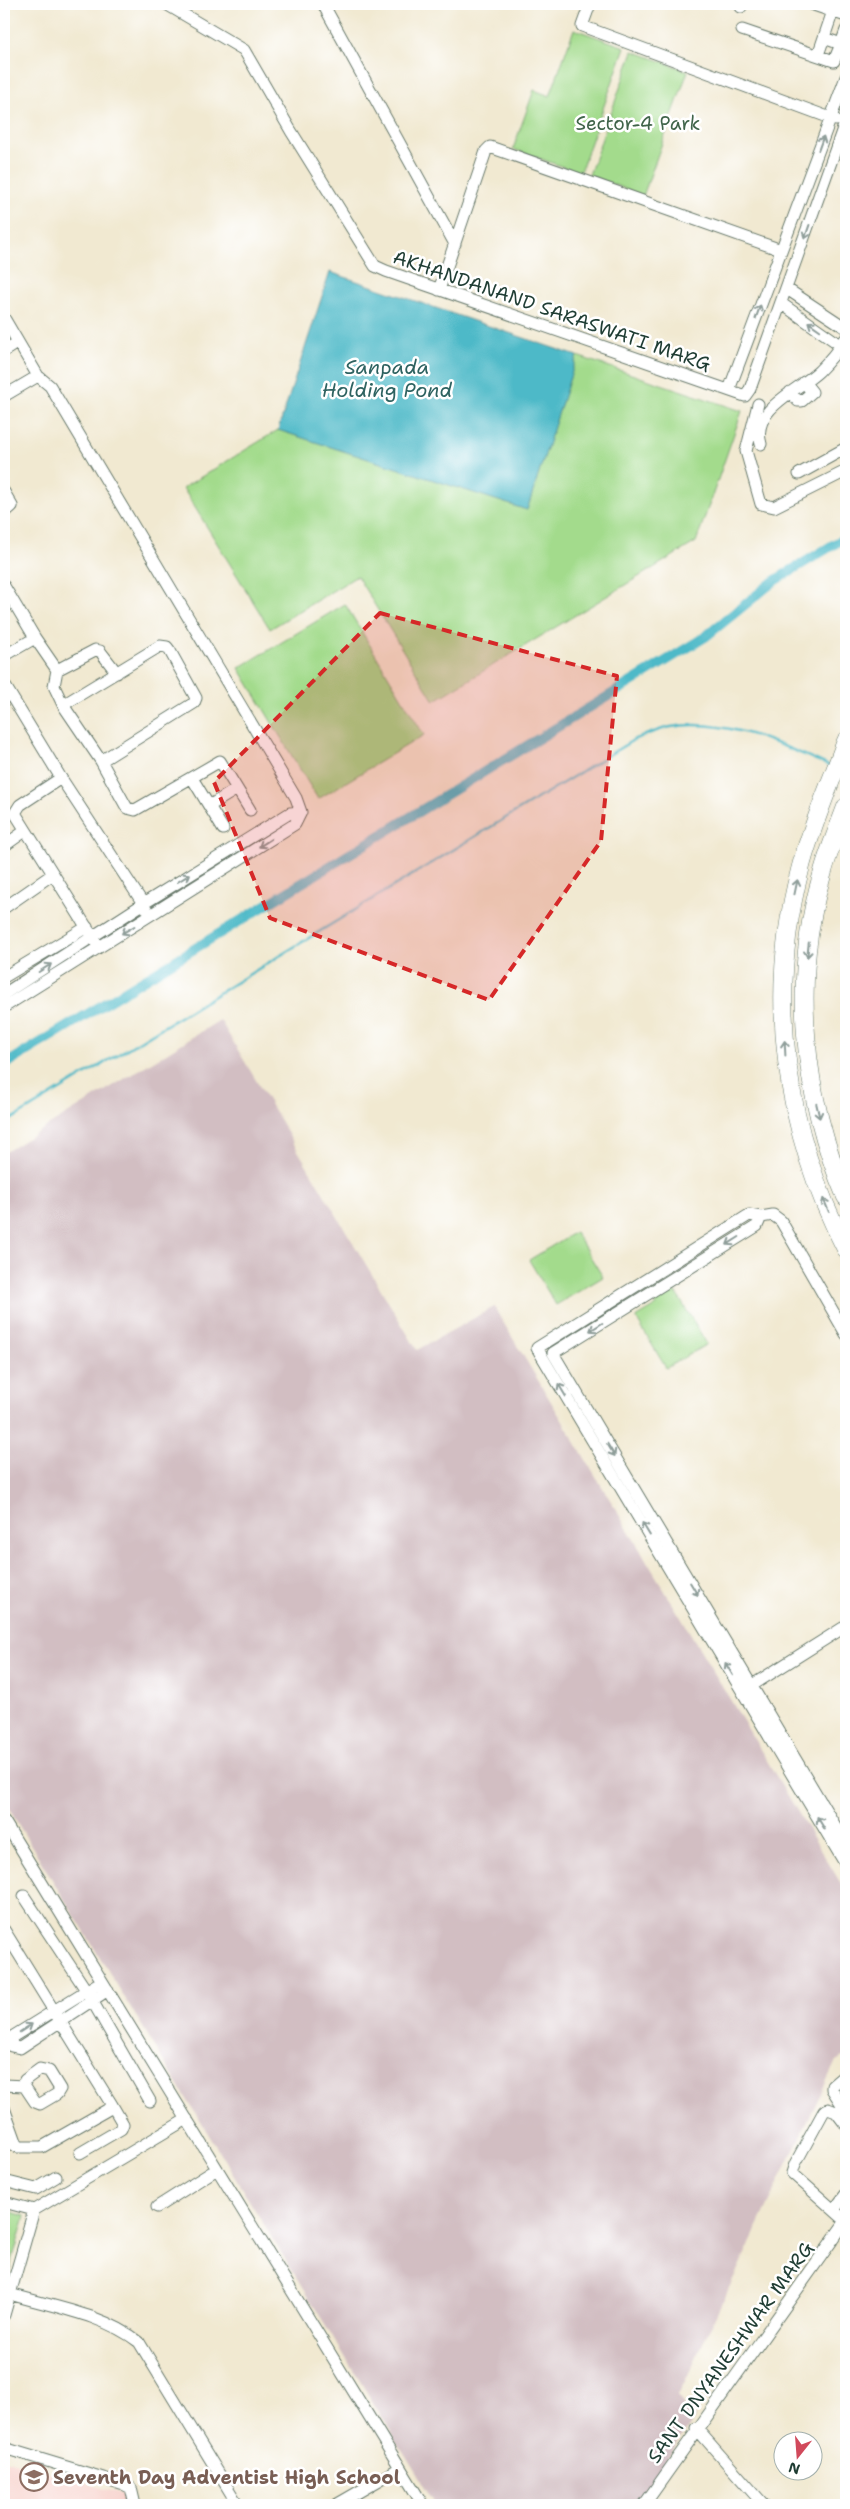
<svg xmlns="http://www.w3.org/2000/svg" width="850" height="2509" font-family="'Shantell Sans',sans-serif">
  <rect width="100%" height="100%" fill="#fff"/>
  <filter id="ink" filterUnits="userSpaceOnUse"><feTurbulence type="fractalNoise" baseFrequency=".02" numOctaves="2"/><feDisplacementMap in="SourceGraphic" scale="10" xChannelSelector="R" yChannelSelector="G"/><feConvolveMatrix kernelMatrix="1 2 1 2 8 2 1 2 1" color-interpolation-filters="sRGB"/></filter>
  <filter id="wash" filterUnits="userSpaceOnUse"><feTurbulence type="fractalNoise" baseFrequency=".0096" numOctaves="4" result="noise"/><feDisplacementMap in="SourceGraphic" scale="20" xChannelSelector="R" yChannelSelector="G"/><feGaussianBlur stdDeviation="1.12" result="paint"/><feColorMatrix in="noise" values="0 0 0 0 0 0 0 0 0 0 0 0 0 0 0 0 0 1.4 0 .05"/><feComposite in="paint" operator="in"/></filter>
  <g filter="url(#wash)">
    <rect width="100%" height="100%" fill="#f1e9d1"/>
    <path fill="#f7d0ca" d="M4,2459L125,2495L127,2505H4Z"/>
    <path fill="#d2bec2" d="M220,1020L417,1350L494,1307L846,1892V2055L836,2061L678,2396L695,2418L635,2505H436L4,1801V1153Z"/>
    <path fill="#a3db8c" stroke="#618c60" d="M574,29L625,47L580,173L513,149L534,90L550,96Z
      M633,51L688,71L643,196L589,175Z
      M577,356L742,411L696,542L434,701L357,576L270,629L183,488L278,430L527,510Z
      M345,604L424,735L318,799L239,668Z
      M575,1232L603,1277L556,1305L529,1260Z
      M672,1286L707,1344L666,1368L636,1318L656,1306L652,1298Z
      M4,2210L25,2216L4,2289Z"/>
    <path fill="#4db9c8" stroke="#367b7e" d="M330,272L577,356L527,510L278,430Z"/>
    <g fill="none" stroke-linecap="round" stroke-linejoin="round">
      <path stroke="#4db9c8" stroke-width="2.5" d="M4,1124L635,739C646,735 659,729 671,727C726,717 781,745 830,766"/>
      <path stroke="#4db9c8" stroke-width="10" d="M4,1065L705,637L774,581L846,537"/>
    </g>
  </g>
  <g filter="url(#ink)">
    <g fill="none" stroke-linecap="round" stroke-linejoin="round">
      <defs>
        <path id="street" d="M166,4L244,50L291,131L375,266L386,271L745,396L750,389L846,120
          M323,4L455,244
          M590,4L582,26L836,120
          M811,4L846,16
          M741,7L742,4
          M742,30L834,61L841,44L846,46
          M824,38L841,44L846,30
          M818,55L833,11
          M787,289L846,328
          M439,290L486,151L490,147L781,250
          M782,304L846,349
          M4,318L38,376L50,386L296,798L301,812
          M4,351L18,342
          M729,390L846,77
          M790,392L798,401H802L812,392L804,382
          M4,396L38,376
          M758,404L746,451L761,504L774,507L846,471
          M761,444C750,409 798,391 819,371C829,361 838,350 846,338
          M799,474L846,448
          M4,492L12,506L4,513
          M4,586L35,638
          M4,656L35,638L57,670L54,686L63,705L101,761L127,808L135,810L220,761L250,810
          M57,670L95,650L100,651L117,673
          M4,684L61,778L146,908
          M63,705L160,646L167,647L170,651L196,698L194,703L101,761
          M61,778L20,805L15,813L97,944
          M192,778L223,829
          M209,806L237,789
          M4,846L25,831
          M4,908L53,874
          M4,977L87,927
          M4,994L143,904L290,813L301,812
          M4,1007L295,824L301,812
          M761,1217L773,1215L781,1221L846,1334
          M746,1689L846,1626
          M4,1821L423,2505
          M846,1844L553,1353L757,1226L761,1217L749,1215L537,1348L846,1865
          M24,1896L86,1990L150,2101
          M4,1930L112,2105L107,2110L42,2147H18L4,2141
          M102,1981L12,2037L11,2046L20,2048L108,1990
          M40,2069L49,2071L60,2089L57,2094L40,2104L35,2102L23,2084L25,2080Z
          M846,2074L832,2086V2089L846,2111
          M4,2085L24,2086
          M4,2108L18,2147
          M80,2153L121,2129L123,2124L112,2105
          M4,2181L36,2189L56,2177
          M4,2202L34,2210L4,2315
          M157,2207L217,2169
          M34,2210L187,2119
          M834,2210L846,2194
          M846,2221L792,2173L795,2164L824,2111L828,2109L836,2112L846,2125
          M10,2294C53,2307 103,2314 139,2342L238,2505
          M696,2428L764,2505
          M4,2448L123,2484L131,2488L135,2505
          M336,2505L400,2468
          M644,2505L846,2221"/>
        <path id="primary" d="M846,741C831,783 811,826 800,870C766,998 785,1132 846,1249
          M846,807C838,829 828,852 822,875C791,980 803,1097 846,1197"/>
      </defs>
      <use href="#street" stroke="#68796b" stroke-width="13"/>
      <use href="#primary" stroke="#68796b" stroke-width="19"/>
      <use href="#street" stroke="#fff" stroke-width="11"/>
      <use href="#primary" stroke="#fff" stroke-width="18"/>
    </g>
    <defs><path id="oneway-shaft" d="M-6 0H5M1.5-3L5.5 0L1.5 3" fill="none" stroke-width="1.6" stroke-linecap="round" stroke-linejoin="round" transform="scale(1.25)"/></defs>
    <g stroke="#8f9e9a">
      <use href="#oneway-shaft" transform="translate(821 143) rotate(-70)"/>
      <use href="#oneway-shaft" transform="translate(807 232) rotate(109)"/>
      <use href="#oneway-shaft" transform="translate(758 312) rotate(-70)"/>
      <use href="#oneway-shaft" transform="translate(814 326) rotate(-145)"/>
      <use href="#oneway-shaft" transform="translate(265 843) rotate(147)"/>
      <use href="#oneway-shaft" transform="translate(184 878) rotate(-32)"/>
      <use href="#oneway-shaft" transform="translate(796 887) rotate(-78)"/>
      <use href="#oneway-shaft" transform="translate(128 930) rotate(149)"/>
      <use href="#oneway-shaft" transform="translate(808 950) rotate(96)"/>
      <use href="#oneway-shaft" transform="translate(45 968) rotate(-32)"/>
      <use href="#oneway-shaft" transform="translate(785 1048) rotate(-93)"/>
      <use href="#oneway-shaft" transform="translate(818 1111) rotate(77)"/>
      <use href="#oneway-shaft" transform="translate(826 1205) rotate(-113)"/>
      <use href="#oneway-shaft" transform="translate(733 1241) rotate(148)"/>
      <use href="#oneway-shaft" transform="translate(596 1327) rotate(148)"/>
      <use href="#oneway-shaft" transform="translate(562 1390) rotate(-121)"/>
      <use href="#oneway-shaft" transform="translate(611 1450) rotate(59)"/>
      <use href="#oneway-shaft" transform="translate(646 1529) rotate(-121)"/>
      <use href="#oneway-shaft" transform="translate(694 1589) rotate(59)"/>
      <use href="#oneway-shaft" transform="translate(729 1669) rotate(-121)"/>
      <use href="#oneway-shaft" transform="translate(821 1823) rotate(-121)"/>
      <use href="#oneway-shaft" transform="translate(26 2028) rotate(-33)"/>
    </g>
  </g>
  <path fill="#d62828" fill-opacity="0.2" stroke="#d62828" stroke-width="4" stroke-dasharray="10 6" stroke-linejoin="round" d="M380,613L617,676L601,841L489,1000L270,918L214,782Z"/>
  <defs>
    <symbol id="school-ring" viewBox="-11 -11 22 22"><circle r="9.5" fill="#fff" stroke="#8d6e63" stroke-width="1.5"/><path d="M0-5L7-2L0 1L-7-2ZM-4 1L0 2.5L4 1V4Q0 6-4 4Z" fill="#8d6e63"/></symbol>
  </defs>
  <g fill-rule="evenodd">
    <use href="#school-ring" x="18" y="2461" width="32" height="32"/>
  </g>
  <g text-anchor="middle" stroke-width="5" stroke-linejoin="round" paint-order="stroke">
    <g font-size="19" fill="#40644a" stroke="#fff">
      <text x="638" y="130">Sector-4 Park</text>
    </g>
    <g font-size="19" fill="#1f3d34" stroke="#fff">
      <text transform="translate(552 310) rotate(19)" y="7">AKHANDANAND SARASWATI MARG</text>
      <text transform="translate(730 2352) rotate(-54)" y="7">SANT DNYANESHWAR MARG</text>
    </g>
    <g font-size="19" font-weight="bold" fill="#785e54" stroke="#fff" text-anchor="start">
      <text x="53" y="2484">Seventh Day Adventist High School</text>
    </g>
    <g font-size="20" font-style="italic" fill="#2d6260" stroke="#fff">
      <text x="387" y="374">Sanpada<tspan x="387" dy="23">Holding Pond</tspan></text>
    </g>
  </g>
  <rect width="850" height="2509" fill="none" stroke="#fff" stroke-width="20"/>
  <g transform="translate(798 2456) rotate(197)"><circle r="24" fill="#ffffff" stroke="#a5b1ae"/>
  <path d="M0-4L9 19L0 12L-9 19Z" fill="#d1495b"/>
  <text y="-8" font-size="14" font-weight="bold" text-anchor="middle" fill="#1f3d34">N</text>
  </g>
</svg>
